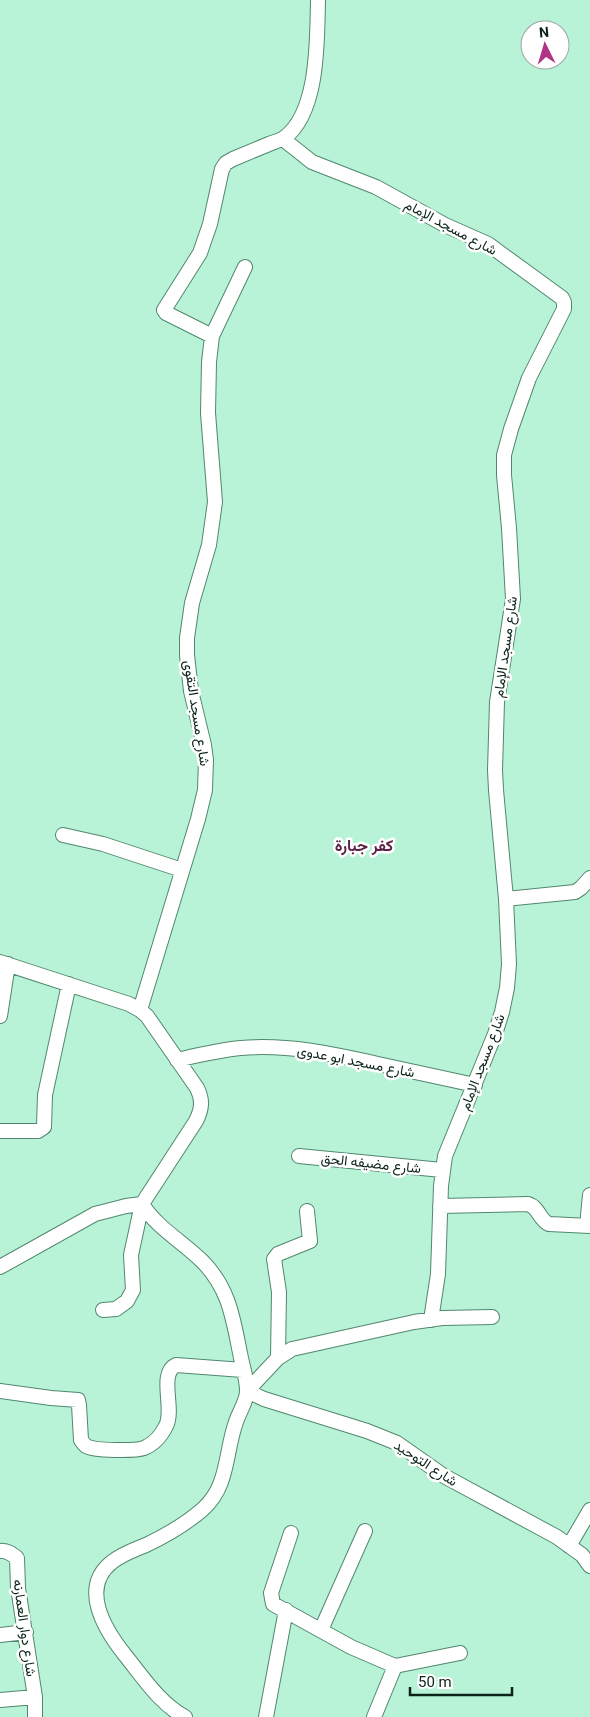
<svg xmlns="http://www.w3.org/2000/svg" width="590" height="1717" font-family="Roboto,Vazirmatn,sans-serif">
  <rect width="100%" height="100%" fill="#b9f3d7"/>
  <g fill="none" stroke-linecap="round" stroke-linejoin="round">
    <defs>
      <path id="minor" d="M283,139L312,162L376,187L445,225L488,244L562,298L564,302V309L529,378L511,429L504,455V475L509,528L513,599L497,702L495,770L496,790L506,899L509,964L507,988L502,1012L495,1034L445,1156L441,1186L438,1274L431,1320
        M212,336L166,313L164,310L200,253L210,224L222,169L226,163L233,159C245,154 257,149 269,144C274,142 279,141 284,138C319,113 317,39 318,0
        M63,835L103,844L182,870
        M506,899L575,892L581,888L590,878
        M0,962L129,1004L140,1010L147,1016L197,1088C203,1100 202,1109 196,1121L142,1204L131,1255L133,1290L127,1301L116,1309L103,1310
        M140,1010L198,819L205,790L206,760L204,745L191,691L187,655V638L192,603L209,545L215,502L208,413L209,362L212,336L245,267
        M0,1016L8,964
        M177,1060C199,1055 219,1050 241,1048C288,1044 333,1054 378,1064C410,1071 442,1078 475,1085
        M0,1131H38L44,1127L45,1095L69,984
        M299,1156L442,1170
        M142,1204C157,1228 183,1242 202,1261C229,1288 233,1318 240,1353C242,1365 247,1378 247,1391C247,1401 239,1412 236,1422C225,1452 229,1486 203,1509C187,1523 165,1536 146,1545C134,1550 122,1554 112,1562C79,1588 105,1630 125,1655C142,1676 160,1704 185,1717
        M440,1206L528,1204C539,1207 539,1220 549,1224L590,1226
        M587,1226L590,1195
        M0,1267L95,1214L126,1206L142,1204
        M492,1317L442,1318L414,1322L292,1349L278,1358L247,1391L264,1399L367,1431L397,1443L444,1476L557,1537L582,1555L590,1566
        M278,1358L279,1292L274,1259L278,1254L310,1241L307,1211
        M0,1391L51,1398L78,1400L79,1405L81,1440C83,1443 84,1444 86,1446C94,1451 136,1451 144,1448C154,1444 161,1436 166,1426C175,1409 158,1374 176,1365L243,1370
        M291,1533L271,1593L273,1604L351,1647L395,1666L460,1653
        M569,1546L590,1510
        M0,1551C7,1550 12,1554 17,1558L18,1588L35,1697V1717
        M321,1630L365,1531
        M0,1635L26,1632
        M0,1700L35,1697
        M266,1717L286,1610
        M374,1717L395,1666"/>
    </defs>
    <use href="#minor" stroke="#51876e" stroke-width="16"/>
    <use href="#minor" stroke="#fff" stroke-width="14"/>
  </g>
  <g text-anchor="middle" stroke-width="5" stroke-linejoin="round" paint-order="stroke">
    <g font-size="14" fill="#0c2319" stroke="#fff">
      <text transform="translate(451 227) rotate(28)" y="5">شارع مسجد الإمام</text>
      <text transform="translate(505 647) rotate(-82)" y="5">شارع مسجد الإمام</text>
      <text transform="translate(197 713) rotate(81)" y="5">شارع مسجد التقوى</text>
      <text transform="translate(356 1061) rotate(11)" y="5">شارع مسجد ابو عدوى</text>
      <text transform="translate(482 1062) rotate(-69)" y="5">شارع مسجد الإمام</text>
      <text transform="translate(371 1163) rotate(6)" y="5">شارع مضيفه الحق</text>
      <text transform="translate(426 1463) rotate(33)" y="5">شارع التوحيد</text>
      <text transform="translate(25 1628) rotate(82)" y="5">شارع دوار العمارنه</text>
    </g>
    <g font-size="16" font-weight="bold" fill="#5d2148" stroke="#fff">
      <text x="364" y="851">كفر جبارة</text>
    </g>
  </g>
  <g transform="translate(545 45) rotate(355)"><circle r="24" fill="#ffffff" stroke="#9ea7a3"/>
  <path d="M0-4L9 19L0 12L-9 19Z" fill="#ae3487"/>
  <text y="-8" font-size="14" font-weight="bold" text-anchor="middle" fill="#0c2319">N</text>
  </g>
  <path d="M410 1687v8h102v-8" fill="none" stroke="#0c2319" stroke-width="2.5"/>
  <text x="418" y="1687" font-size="15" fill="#0c2319" stroke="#ffffff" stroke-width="4" paint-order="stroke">50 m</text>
</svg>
